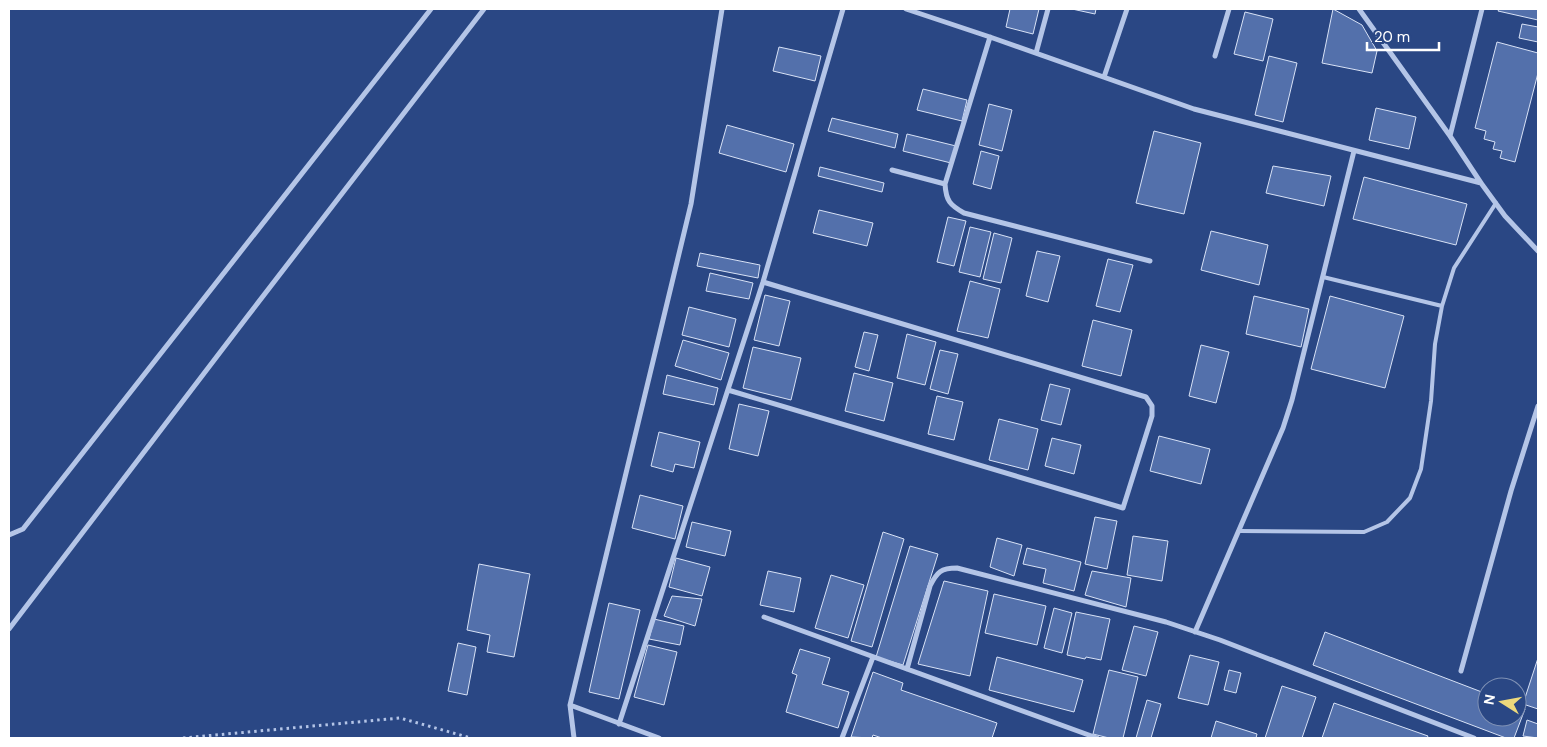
<svg xmlns="http://www.w3.org/2000/svg" width="1547" height="747" font-family="'DM Sans',sans-serif">
  <rect width="100%" height="100%" fill="#2a4784"/>
  <path fill="#5370ab" stroke="#d8e2f6" d="M1010,9H1039L1033,34L1006,27Z
    M1072,9H1096L1095,14Z
    M1333,9L1362,25L1377,51L1372,73L1322,63Z
    M1499,9H1538V20L1498,11Z
    M1245,12L1273,19L1263,61L1234,54Z
    M1522,24L1538,27V42L1519,38Z
    M1497,42L1538,53V73L1515,162L1500,158L1502,151L1493,149L1495,142L1484,139L1486,131L1475,128Z
    M779,47L821,56L815,81L773,71Z
    M1269,56L1297,63L1283,122L1255,115Z
    M923,89L967,100L962,121L917,110Z
    M989,104L1012,110L1002,151L979,145Z
    M1376,108L1416,117L1409,149L1369,140Z
    M832,118L898,134L895,148L828,131Z
    M727,125L794,144L786,172L719,153Z
    M1154,131L1201,143L1184,214L1136,203Z
    M907,134L956,146L951,163L903,151Z
    M981,151L999,156L991,189L973,184Z
    M1273,166L1331,176L1324,206L1266,193Z
    M820,167L884,183L882,192L818,176Z
    M1364,177L1467,204L1456,245L1353,219Z
    M819,210L873,223L867,246L813,233Z
    M948,217L966,221L954,266L937,262Z
    M970,227L991,232L980,277L959,272Z
    M1211,231L1268,245L1259,285L1201,270Z
    M994,233L1012,238L1001,283L983,279Z
    M1037,251L1060,256L1048,302L1026,296Z
    M700,253L760,265L758,278L697,266Z
    M1108,259L1133,265L1120,312L1096,306Z
    M710,273L753,283L749,299L706,291Z
    M970,281L1000,289L988,338L957,331Z
    M765,295L790,301L779,346L754,340Z
    M1254,296L1309,309L1301,347L1246,334Z
    M1330,296L1404,316L1385,388L1311,369Z
    M689,307L736,319L729,347L682,335Z
    M1093,320L1132,330L1121,376L1082,366Z
    M864,332L878,335L869,371L855,367Z
    M907,334L936,342L925,385L897,378Z
    M683,340L729,353L721,380L675,366Z
    M1201,345L1229,352L1216,403L1189,396Z
    M753,347L801,358L791,400L743,388Z
    M940,350L958,354L948,394L930,389Z
    M854,373L893,383L884,421L845,411Z
    M667,375L718,388L714,405L663,394Z
    M1050,384L1070,389L1061,425L1041,420Z
    M937,396L963,402L954,440L928,434Z
    M739,404L769,411L758,456L729,449Z
    M999,419L1038,429L1028,470L989,460Z
    M659,432L700,442L694,468L675,464L673,472L651,466Z
    M1159,436L1210,449L1201,484L1150,471Z
    M1052,438L1081,445L1074,474L1045,466Z
    M640,495L683,506L675,539L632,528Z
    M1095,517L1117,521L1107,569L1085,564Z
    M692,522L731,531L725,556L686,547Z
    M883,532L904,539L872,647L851,641Z
    M1133,536L1168,541L1162,581L1127,575Z
    M997,538L1022,545L1014,576L990,567Z
    M910,546L938,554L903,665L876,657Z
    M1027,548L1081,562L1074,591L1043,583L1046,569L1023,564Z
    M676,558L710,567L702,596L669,587Z
    M479,564L530,574L514,657L487,652L490,635L467,630Z
    M768,571L801,578L794,612L760,605Z
    M1092,571L1131,578L1126,607L1085,595Z
    M831,575L864,585L848,638L815,628Z
    M944,581L988,591L970,676L918,664Z
    M994,594L1046,606L1037,645L985,633Z
    M672,596L702,599L695,626L664,616Z
    M609,603L640,610L619,699L589,692Z
    M1054,608L1072,613L1062,653L1044,648Z
    M1076,612L1110,619L1101,660L1086,657L1085,659L1067,655Z
    M654,619L684,626L680,645L649,639Z
    M1134,626L1158,632L1146,676L1122,670Z
    M1325,632L1487,694V717H1517V706L1525,709L1514,738H1506L1313,665Z
    M458,643L476,647L467,695L448,691Z
    M648,645L677,652L664,705L634,697Z
    M800,649L830,658L822,684L849,692L838,728L786,712L797,675L792,673Z
    M1190,655L1219,662L1208,705L1178,698Z
    M997,657L1083,680L1074,712L989,690Z
    M1538,658V709L1523,704Z
    M1109,670L1138,677L1123,738H1109L1093,734Z
    M1229,670L1241,673L1236,693L1224,690Z
    M873,672L903,683L901,690L997,723L992,738H882L873,735L872,738L851,737Z
    M1282,686L1316,697L1302,738H1265Z
    M1147,700L1161,704L1151,738H1136Z
    M1334,703L1428,736L1427,738H1322Z
    M1527,720L1538,724V738L1523,736Z
    M1216,721L1257,734L1256,738H1211Z"/>
  <g fill="none" stroke-linecap="round" stroke-linejoin="round">
    <path stroke="#b4c5e7" stroke-width="3" stroke-dasharray="2.5 4" stroke-linecap="butt" d="M183,738L400,718L471,738"/>
    <path stroke="#b4c5e7" stroke-width="4" d="M1323,277L1442,306
      M1239,531L1364,532L1387,522L1410,498L1421,469L1431,401L1435,344L1442,306L1454,268L1496,203"/>
    <path stroke="#b4c5e7" stroke-width="5" d="M906,9L990,37L1194,109L1481,183
      M1359,9L1450,136L1481,183L1505,216L1538,251
      M990,37L945,184C946,201 950,205 964,213L1150,261
      M1036,53L1048,9
      M1215,56L1229,9
      M1104,77L1127,9
      M1450,136L1482,9
      M892,170L945,184
      M728,390L1123,508L1152,416V406L1146,397L763,282
      M9,535L23,529L431,9
      M764,617L1097,738
      M9,629L247,317L484,9
      M1195,632L1283,428L1292,400L1354,151
      M907,669L930,586C937,572 941,568 957,568L1166,622L1220,640L1474,738
      M1461,671L1511,491L1538,406
      M570,705L659,738
      M619,724L763,282L843,9
      M574,738L570,705L691,204L722,9
      M842,738L873,657"/>
  </g>
  <rect width="1547" height="747" fill="none" stroke="#ffffff" stroke-width="20"/>
  <g transform="translate(1502 702) rotate(281)"><circle r="24" fill="#2a4784" stroke="#7f91b5"/>
  <path d="M0-4L9 19L0 12L-9 19Z" fill="#edd97c"/>
  <text y="-8" font-size="14" font-weight="bold" text-anchor="middle" fill="#ffffff">N</text>
  </g>
  <path d="M1367 42v8h72v-8" fill="none" stroke="#ffffff" stroke-width="2.5"/>
  <text x="1374" y="42" font-size="15" fill="#ffffff" stroke="#2a4784" stroke-width="4" paint-order="stroke">20 m</text>
</svg>
